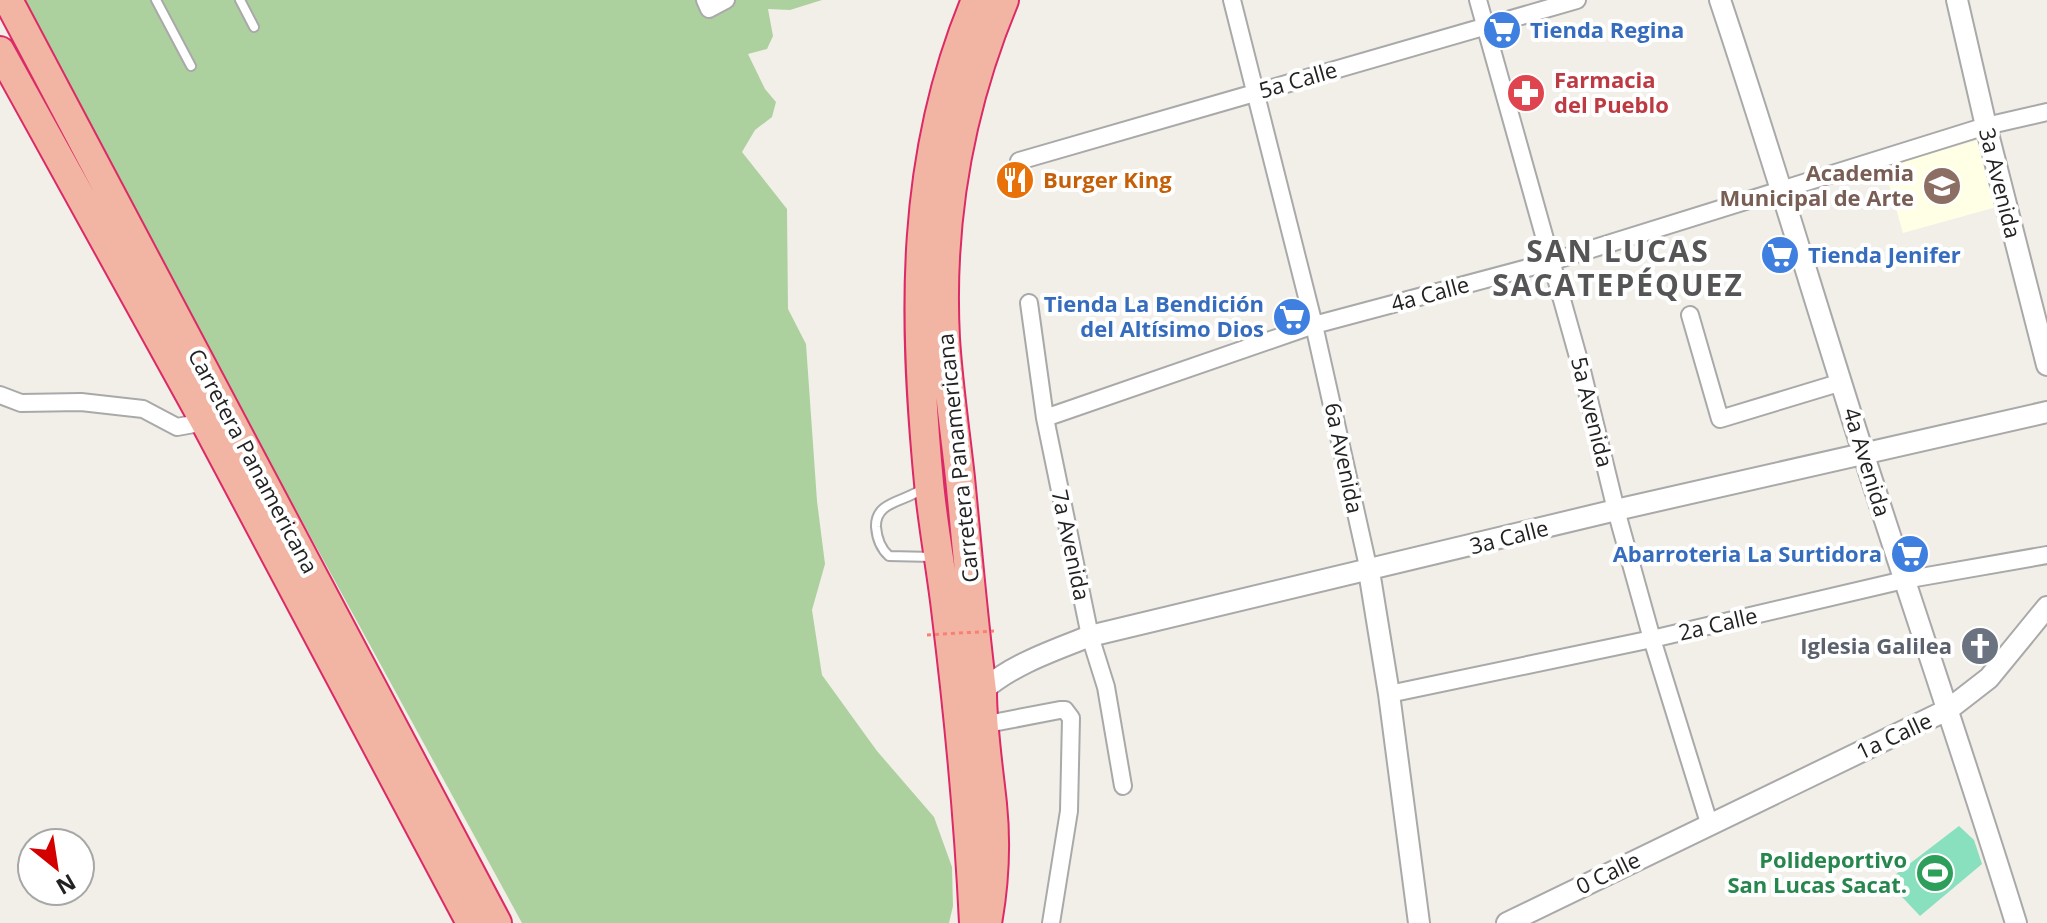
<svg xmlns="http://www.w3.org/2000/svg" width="2047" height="923" font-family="'Open Sans',sans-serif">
  <rect width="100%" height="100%" fill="#f2efe9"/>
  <path fill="#ffffe5" d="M1981,139L2000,206L1903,233L1884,167Z"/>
  <path fill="#add19e" d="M17,0H822L790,10L768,9L773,36L767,49L748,54L765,89L776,102L772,117L755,130L742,152L787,209L788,309L806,344L817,501L825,564L812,610L822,675L877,751L934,817L952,867L953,906L949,923H522Z"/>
  <path fill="#88e0be" d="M1959,826L1974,840L1982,864L1920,916L1887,881Z"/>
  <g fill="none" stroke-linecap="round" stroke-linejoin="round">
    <defs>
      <path id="service" d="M156,0L191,66
        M240,0L254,27
        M922,489C905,502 875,501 876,527C877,539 880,548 889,556L933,557"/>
      <path id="minor" d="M705,0L709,9L726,0
        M1232,0L1314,325L1369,571
        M1478,0L1582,371L1616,510L1652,639L1709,823
        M1019,161L1577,0
        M1029,303L1045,418L1090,636L1106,687L1123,786
        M1690,315L1720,419L1842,382
        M0,395L21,403L81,402L143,409L177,427L205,422
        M1045,418L1314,325L1550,262L1986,126L2047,112
        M1389,694L1652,639L1904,580L2047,555
        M982,725L1060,710H1065L1071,718L1069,811L1051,923"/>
      <path id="tertiary" d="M1720,0C1772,155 1818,312 1868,468C1917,620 1969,771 2016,923
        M1957,0L1986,126L2047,365
        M1369,571L1389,694L1419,923
        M982,691C1013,664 1052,651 1090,636L1616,510L2047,412
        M1507,923L1949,709L1989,678L2047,607"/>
      <path id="trunk" d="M8,0L497,923
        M0,51L205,422L471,923
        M974,923C969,818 959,714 946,609C941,567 933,525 929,483C913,315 910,158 976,0
        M987,923C994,884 996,843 992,804C988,766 982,729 982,691C973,620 967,549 960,478C955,432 948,386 945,339C939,222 959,108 1004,0"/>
    </defs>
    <use href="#service" stroke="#a9a9a9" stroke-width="12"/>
    <use href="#minor" stroke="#a9a9a9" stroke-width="20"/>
    <use href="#tertiary" stroke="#a9a9a9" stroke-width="24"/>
    <use href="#trunk" stroke="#dc2a67" stroke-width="32"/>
    <use href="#service" stroke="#fff" stroke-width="8"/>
    <use href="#minor" stroke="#fff" stroke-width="16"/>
    <use href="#tertiary" stroke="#fff" stroke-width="20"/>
    <use href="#trunk" stroke="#f2b4a3" stroke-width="28"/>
    <path stroke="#fa8072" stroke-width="3" stroke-dasharray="4 4" stroke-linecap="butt" d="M927,635L994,631"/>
  </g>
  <defs>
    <symbol id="supermarket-disc" viewBox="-11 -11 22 22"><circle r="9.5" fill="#3f7fe0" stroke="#fff"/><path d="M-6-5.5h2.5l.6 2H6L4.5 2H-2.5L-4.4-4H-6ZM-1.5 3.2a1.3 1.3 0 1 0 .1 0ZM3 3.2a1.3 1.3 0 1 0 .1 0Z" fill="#fff"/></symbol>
    <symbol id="pharmacy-disc" viewBox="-11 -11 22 22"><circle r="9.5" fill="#e0444e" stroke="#fff"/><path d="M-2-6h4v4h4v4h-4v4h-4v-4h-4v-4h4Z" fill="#fff"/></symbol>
    <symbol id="restaurant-disc" viewBox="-11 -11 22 22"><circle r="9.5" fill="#e8710a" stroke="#fff"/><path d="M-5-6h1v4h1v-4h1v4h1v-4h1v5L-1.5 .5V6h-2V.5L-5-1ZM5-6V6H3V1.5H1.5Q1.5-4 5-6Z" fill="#fff"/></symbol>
    <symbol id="school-disc" viewBox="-11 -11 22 22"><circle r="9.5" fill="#8d6e63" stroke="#fff"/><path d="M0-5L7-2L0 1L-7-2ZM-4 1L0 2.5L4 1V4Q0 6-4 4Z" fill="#fff"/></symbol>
    <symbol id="church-disc" viewBox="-11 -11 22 22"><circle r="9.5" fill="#6b7280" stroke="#fff"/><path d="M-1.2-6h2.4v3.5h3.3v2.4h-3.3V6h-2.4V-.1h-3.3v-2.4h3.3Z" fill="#fff"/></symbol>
    <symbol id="stadium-disc" viewBox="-11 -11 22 22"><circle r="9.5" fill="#2e9e5b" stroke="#fff"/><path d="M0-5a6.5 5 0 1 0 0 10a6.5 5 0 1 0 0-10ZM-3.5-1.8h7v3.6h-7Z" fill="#fff"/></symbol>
  </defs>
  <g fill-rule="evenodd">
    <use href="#supermarket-disc" x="1480" y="8" width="44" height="44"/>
    <use href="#pharmacy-disc" x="1504" y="71" width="44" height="44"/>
    <use href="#restaurant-disc" x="993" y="158" width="44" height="44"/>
    <use href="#school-disc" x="1920" y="164" width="44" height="44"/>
    <use href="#supermarket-disc" x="1758" y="233" width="44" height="44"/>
    <use href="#supermarket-disc" x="1270" y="295" width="44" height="44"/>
    <use href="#supermarket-disc" x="1888" y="532" width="44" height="44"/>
    <use href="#church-disc" x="1958" y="624" width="44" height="44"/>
    <use href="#stadium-disc" x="1913" y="851" width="44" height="44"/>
  </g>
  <g text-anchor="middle" stroke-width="8" stroke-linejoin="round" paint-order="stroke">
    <g font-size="22" font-weight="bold" fill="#366cbe" stroke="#fff" text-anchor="start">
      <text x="1530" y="38">Tienda Regina</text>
      <text x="1808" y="263">Tienda Jenifer</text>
      <text x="1264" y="312" text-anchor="end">Tienda La Bendición<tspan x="1264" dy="25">del Altísimo Dios</tspan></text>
      <text x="1882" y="562" text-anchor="end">Abarroteria La Surtidora</text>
    </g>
    <g font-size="22" fill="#222" stroke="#fff">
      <text transform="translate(1298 80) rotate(-16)" y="8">5a Calle</text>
      <text transform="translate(2000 183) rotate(76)" y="8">3a Avenida</text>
      <text transform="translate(1430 294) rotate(-15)" y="8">4a Calle</text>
      <text transform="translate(1592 412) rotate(76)" y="8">5a Avenida</text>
      <text transform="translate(958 458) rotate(-96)" y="8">Carretera Panamericana</text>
      <text transform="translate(1344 458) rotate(78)" y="8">6a Avenida</text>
      <text transform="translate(253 461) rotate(62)" y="8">Carretera Panamericana</text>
      <text transform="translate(1867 462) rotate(73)" y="8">4a Avenida</text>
      <text transform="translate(1509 537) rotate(-14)" y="8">3a Calle</text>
      <text transform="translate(1071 545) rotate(78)" y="8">7a Avenida</text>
      <text transform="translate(1718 624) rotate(-13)" y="8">2a Calle</text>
      <text transform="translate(1894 736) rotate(-25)" y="8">1a Calle</text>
      <text transform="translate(1608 873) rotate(-26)" y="8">0 Calle</text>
    </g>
    <g font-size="22" font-weight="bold" fill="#be3a42" stroke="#fff" text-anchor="start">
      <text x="1554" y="88">Farmacia<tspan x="1554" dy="25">del Pueblo</tspan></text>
    </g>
    <g font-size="22" font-weight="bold" fill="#785e54" stroke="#fff" text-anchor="end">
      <text x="1914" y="181">Academia<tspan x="1914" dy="25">Municipal de Arte</tspan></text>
    </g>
    <g font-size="22" font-weight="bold" fill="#c56008" stroke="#fff" text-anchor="start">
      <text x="1043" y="188">Burger King</text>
    </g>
    <g font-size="22" font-weight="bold" fill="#5b616d" stroke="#fff" text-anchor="end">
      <text x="1952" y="654">Iglesia Galilea</text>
    </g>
    <g font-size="22" font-weight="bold" fill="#27864d" stroke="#fff" text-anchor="end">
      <text x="1907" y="868">Polideportivo<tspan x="1907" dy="25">San Lucas Sacat.</tspan></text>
    </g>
    <g font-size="30" font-weight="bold" letter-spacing="2" fill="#555" stroke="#fff">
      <text x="1618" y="262">SAN LUCAS<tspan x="1618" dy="34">SACATEPÉQUEZ</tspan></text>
    </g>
  </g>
  <g transform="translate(56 867) rotate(150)"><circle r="38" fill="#ffffff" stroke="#a7a7a7" stroke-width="2"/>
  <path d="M0-6L14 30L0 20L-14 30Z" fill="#d40000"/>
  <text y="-12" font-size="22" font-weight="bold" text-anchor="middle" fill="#222222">N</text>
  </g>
</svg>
